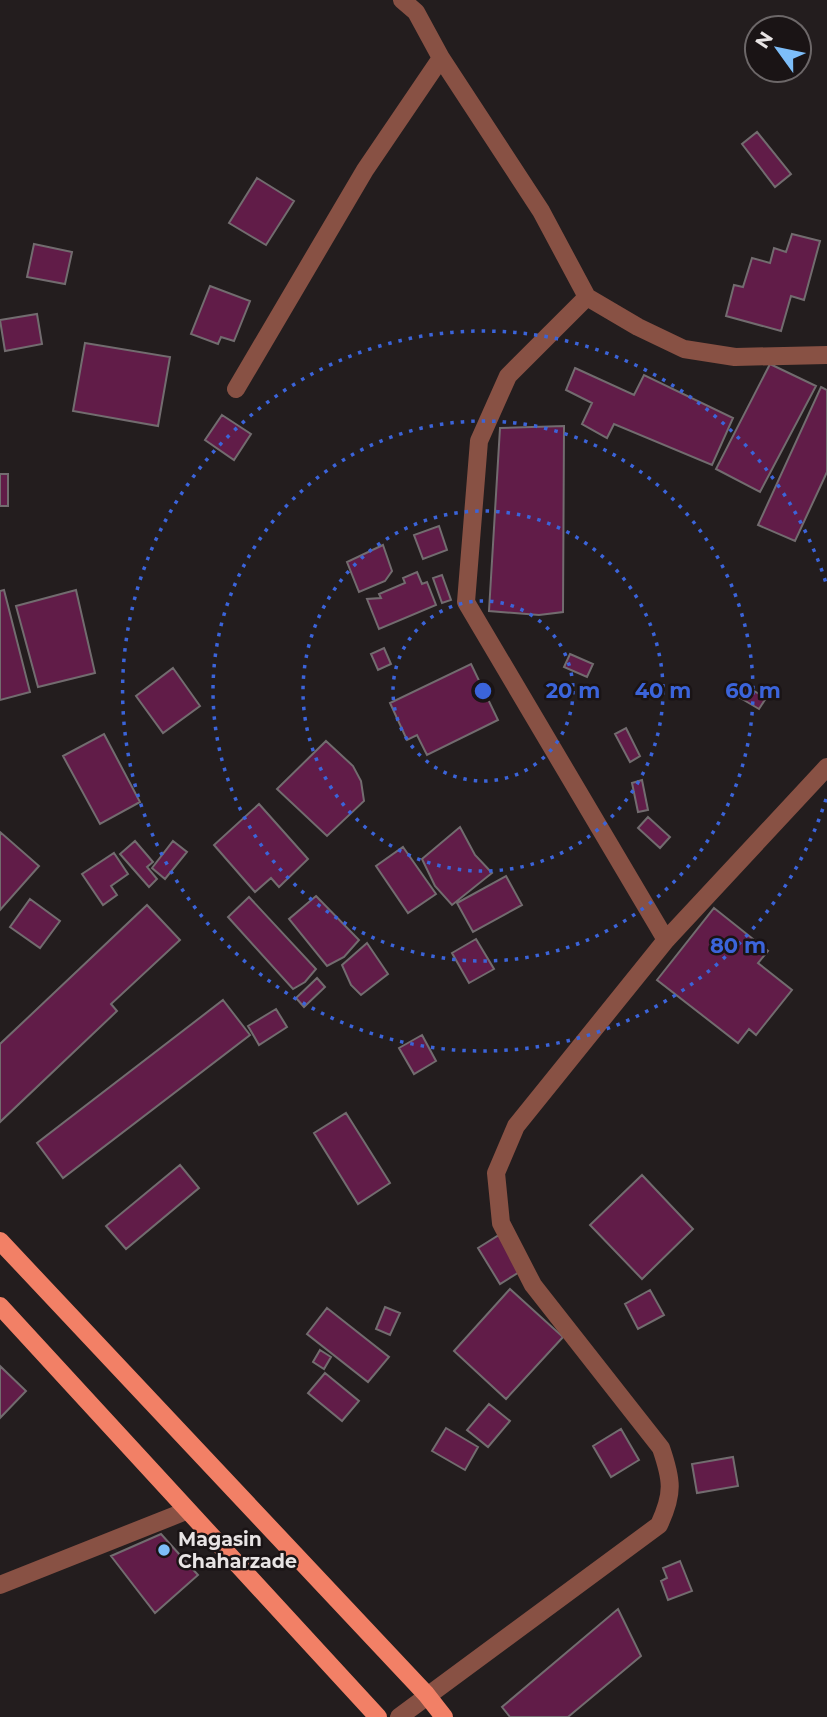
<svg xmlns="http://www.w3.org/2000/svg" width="827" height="1717" font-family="Montserrat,sans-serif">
  <rect width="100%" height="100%" fill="#231d1e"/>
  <path fill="#611c48" stroke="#726c6f" stroke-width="2" d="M757,132L791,174L775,187L742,144Z
    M257,178L294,201L266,245L229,223Z
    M792,234L820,241L804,300L791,296L781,331L726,316L734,285L743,287L752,258L770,263L774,248L786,252Z
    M34,244L72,252L65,284L27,277Z
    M210,286L250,301L234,341L221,337L218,344L191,334Z
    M37,314L42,344L5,351L0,320Z
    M85,343L170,357L158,426L73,411Z
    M770,364L816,386L760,492L716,469Z
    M575,368L634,395L644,375L733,418L712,465L614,424L607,438L582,424L592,403L566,390Z
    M821,387L827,390V472L795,541L758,525Z
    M222,415L251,434L234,460L205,440Z
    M564,426L563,612L539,615L489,611L500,428Z
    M0,474H8V506H0Z
    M439,526L447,550L423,559L414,535Z
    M383,545L392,571L385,581L359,592L347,562Z
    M417,572L422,584L427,582L436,605L379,629L367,599L381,598L379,594L405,583L403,578Z
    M442,575L451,600L442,603L433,578Z
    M4,590L30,692L0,700V591Z
    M76,590L95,673L38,687L16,606Z
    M384,648L391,664L378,670L371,654Z
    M570,654L593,664L587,677L564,667Z
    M471,664L498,720L427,755L417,735L407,740L390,703Z
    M173,668L200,706L163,733L136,696Z
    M744,685L766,698L759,709L737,696Z
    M626,728L640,756L630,762L615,734Z
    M104,734L140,802L100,824L63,756Z
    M326,741L353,766L361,781L364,801L327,836L277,789Z
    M642,780L648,810L638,812L632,783Z
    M259,804L308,859L279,887L271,878L255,892L214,845Z
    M648,817L670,837L660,848L638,828Z
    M460,827L475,855L492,873L452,905L435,886L422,859Z
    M0,832L39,866L0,910Z
    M135,841L153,862L147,867L157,879L149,887L120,854Z
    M173,841L187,852L165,879L152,868Z
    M403,847L436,894L408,913L376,866Z
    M114,853L128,874L111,886L117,895L103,905L82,874Z
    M506,876L522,905L473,932L457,903Z
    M316,896L359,940L344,957L327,966L289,919Z
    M249,897L316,969L305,982L293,989L228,917Z
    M30,899L60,921L40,948L10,927Z
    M147,905L180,940L111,1004L117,1011L0,1122V1044Z
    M714,908L768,951L758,963L792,990L756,1035L749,1029L738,1043L657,980Z
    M476,939L494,969L469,983L452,953Z
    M367,943L388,974L361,995L351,985L342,965Z
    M317,978L325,987L304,1007L296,998Z
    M223,1000L250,1035L63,1178L37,1143Z
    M276,1009L287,1027L259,1045L248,1026Z
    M422,1035L436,1061L414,1074L399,1048Z
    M346,1113L390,1183L358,1204L314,1133Z
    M180,1165L199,1188L126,1249L106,1226Z
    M642,1175L693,1229L642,1279L590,1225Z
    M499,1235L521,1271L500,1284L478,1248Z
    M510,1289L563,1337L506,1399L454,1351Z
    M650,1290L664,1315L638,1329L625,1304Z
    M385,1307L400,1313L390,1335L376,1329Z
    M327,1308L389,1357L368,1382L307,1334Z
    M320,1350L331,1357L324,1369L313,1362Z
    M0,1366L26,1391L0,1418Z
    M325,1373L359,1401L342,1421L308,1393Z
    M489,1404L510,1421L488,1447L467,1430Z
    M446,1428L478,1447L465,1470L432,1451Z
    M621,1429L639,1460L611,1477L593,1446Z
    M733,1457L738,1486L697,1493L692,1464Z
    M161,1534L198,1575L155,1613L111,1556Z
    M680,1561L692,1591L668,1600L661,1581L667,1578L663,1568Z
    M618,1609L641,1656L568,1717H510L502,1707Z"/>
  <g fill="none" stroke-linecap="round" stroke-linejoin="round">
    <path stroke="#885144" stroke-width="18" d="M402,0L416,12L441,58L541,211L587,297L638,327L684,349L735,357L827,355
      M587,297L508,376L479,441L466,602L666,940
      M236,389L365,170L441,58
      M0,1585L186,1511
      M399,1717L659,1525C674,1493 672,1480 661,1448L533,1285L501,1223L496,1173L516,1126L666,940L827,767"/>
    <path stroke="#f28066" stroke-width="18" d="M0,1241L426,1694L444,1717
      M0,1306L378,1717"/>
  </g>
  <g fill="none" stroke="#3b64da" stroke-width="3.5" stroke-dasharray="3.5 7">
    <circle cx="483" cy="691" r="90"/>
    <circle cx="483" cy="691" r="180"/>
    <circle cx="483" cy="691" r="270"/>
    <path d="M826 799A360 360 0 1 1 826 583"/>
  </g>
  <circle fill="#7dbef9" stroke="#1a1415" stroke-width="2.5" cx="164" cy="1550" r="7"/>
  <g text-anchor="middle" stroke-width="5" stroke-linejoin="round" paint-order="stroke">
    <g font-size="19" font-weight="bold" fill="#e8e4e4" stroke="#1a1415" text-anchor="start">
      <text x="178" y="1546">Magasin<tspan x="178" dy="22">Chaharzade</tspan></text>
    </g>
  </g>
  <circle cx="483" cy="691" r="10" fill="#3b64da" stroke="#1a1415" stroke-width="3.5"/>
  <g font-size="21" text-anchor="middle" font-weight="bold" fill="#3b64da" stroke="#1a1415" stroke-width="5" stroke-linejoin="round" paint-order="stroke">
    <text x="573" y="698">20 m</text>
    <text x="663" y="698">40 m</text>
    <text x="753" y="698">60 m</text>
    <text x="738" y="953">80 m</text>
  </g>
  <g transform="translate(778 49) rotate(303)"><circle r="33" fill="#1a1415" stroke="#6c6768" stroke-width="2"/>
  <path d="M0-5L12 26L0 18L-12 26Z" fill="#7dbef9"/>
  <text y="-10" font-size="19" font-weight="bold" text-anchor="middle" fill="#e8e4e4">N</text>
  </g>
</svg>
